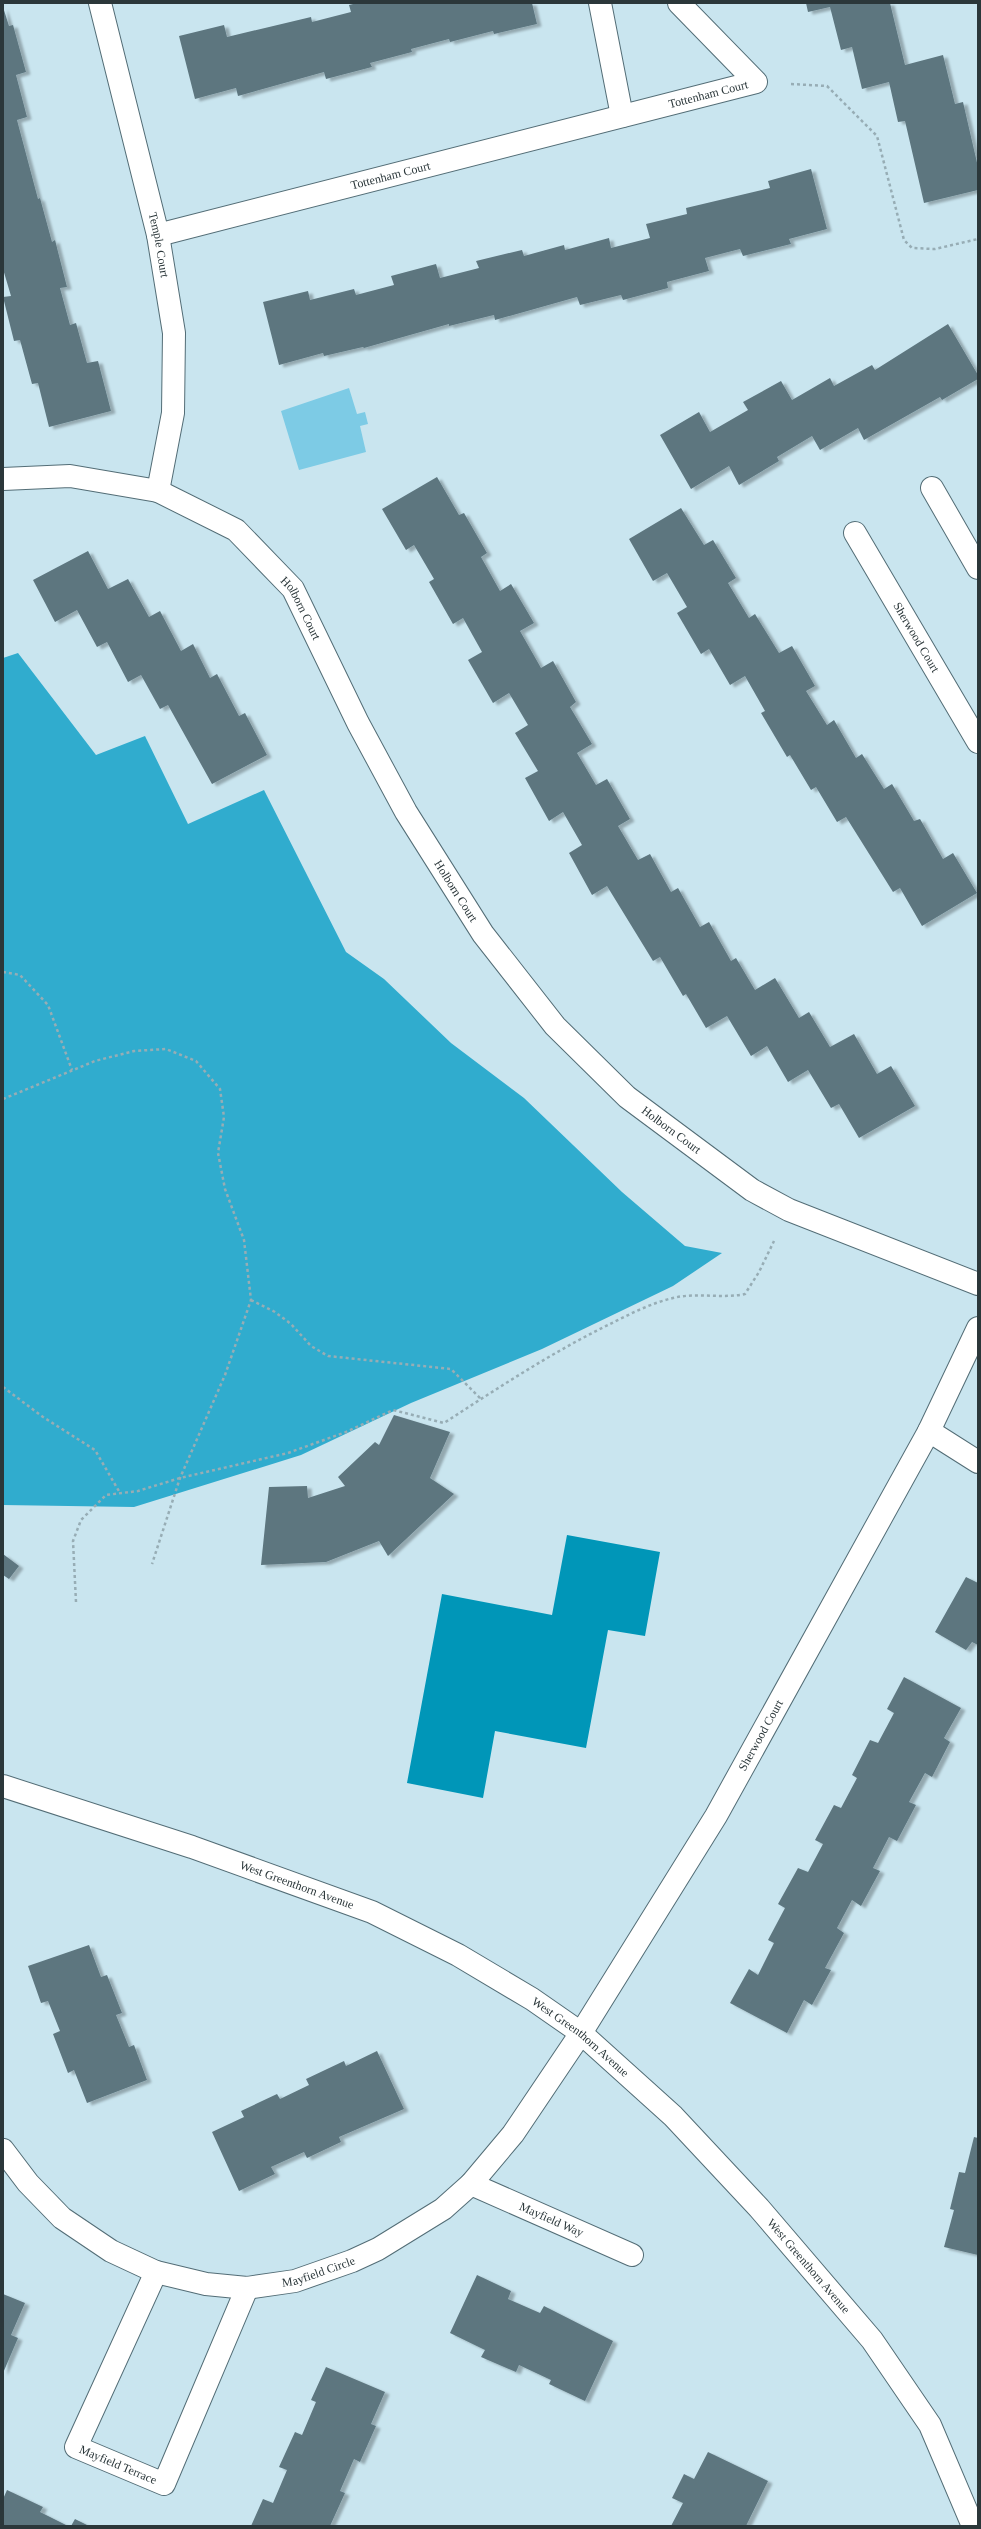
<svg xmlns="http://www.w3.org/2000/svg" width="981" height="2529" font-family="Georgia,serif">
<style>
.green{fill:#7dcbe5}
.forest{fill:#30acce}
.water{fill:#0096b8}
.building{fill:#5d767f;filter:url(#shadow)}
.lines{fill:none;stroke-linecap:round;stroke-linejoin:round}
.street-casing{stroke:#536d76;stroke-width:24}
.path{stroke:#97adb5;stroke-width:2.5;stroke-dasharray:3 3;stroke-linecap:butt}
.street{stroke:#fff;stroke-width:22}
.labels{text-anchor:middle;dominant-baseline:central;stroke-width:4;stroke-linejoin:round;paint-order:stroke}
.street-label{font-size:12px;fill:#2b373a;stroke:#fff}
</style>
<defs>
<filter id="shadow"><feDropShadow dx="4.5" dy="2.5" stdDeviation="1" flood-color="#0004"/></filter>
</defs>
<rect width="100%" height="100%" fill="#c9e5ef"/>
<path class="green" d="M 349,388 L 357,414 L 365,412 L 368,424 L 360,426 L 366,452 L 299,470 L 281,411 Z"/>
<path class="forest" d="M 18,653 L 96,755 L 145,736 L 188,824 L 264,790 L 346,952 L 384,979 L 451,1043 L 524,1098 L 622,1192 L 685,1246 L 722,1253 L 673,1286 L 542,1349 L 411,1403 L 301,1455 L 134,1507 L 3,1505 L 3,658 Z"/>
<path class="water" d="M 567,1535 L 660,1552 L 645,1636 L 608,1630 L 586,1748 L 495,1731 L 483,1798 L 407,1783 L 442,1594 L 552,1615 Z"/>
<path class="building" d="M 357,3 L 532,3 L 537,24 L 494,34 L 493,31 L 450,42 L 449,39 L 411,49 L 412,52 L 370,63 L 372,67 L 326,79 L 324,72 L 238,96 L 236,88 L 195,99 L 179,36 L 224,25 L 227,37 L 311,17 L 312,22 L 351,12 L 349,5 Z
M 806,3 L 890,3 L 905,65 L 943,55 L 955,104 L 963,102 L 978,167 L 978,190 L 924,203 L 905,121 L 898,122 L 889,82 L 862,89 L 852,47 L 841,50 L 830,7 L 808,12 Z
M 3,7 L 9,26 L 13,25 L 26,72 L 16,75 L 27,117 L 17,120 L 38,199 L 40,198 L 52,242 L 55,240 L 67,287 L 60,288 L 70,325 L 76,323 L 87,363 L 98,361 L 111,411 L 49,427 L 38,383 L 32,384 L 20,340 L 14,341 L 3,297 L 11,296 L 3,269 Z
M 811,169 L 827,229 L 789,239 L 791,244 L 743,256 L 740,249 L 705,258 L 709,271 L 667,282 L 668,288 L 623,300 L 621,295 L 580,305 L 577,297 L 495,320 L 494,315 L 449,326 L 449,324 L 364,348 L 363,347 L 324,356 L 323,353 L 279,365 L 263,302 L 308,291 L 310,300 L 354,289 L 356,295 L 394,285 L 391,276 L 436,264 L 440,278 L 479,268 L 476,261 L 522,250 L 524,256 L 564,245 L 565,250 L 609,238 L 611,248 L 650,238 L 646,224 L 687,214 L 686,208 L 770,188 L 768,181 Z
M 948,324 L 978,375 L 978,379 L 942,400 L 940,397 L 864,440 L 858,428 L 820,450 L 812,436 L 777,457 L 779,461 L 739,485 L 729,466 L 691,489 L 660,435 L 699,412 L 710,432 L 748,410 L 743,402 L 781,381 L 792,400 L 830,378 L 834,386 L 872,365 L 875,370 Z
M 437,477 L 459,515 L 464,513 L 487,553 L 481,557 L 500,591 L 511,584 L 534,623 L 520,631 L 541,668 L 553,661 L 576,702 L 570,707 L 592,744 L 577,753 L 596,785 L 607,779 L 630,819 L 618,826 L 638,860 L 650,854 L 671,892 L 678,888 L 700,927 L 709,922 L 731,961 L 736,958 L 755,990 L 775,978 L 799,1018 L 809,1012 L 830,1047 L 854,1034 L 877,1074 L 891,1066 L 915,1106 L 859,1138 L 839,1104 L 831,1108 L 808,1070 L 788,1082 L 767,1046 L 751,1056 L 727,1016 L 706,1028 L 686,994 L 683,996 L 660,957 L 653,961 L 607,886 L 592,895 L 569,853 L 582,845 L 563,812 L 549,821 L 525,778 L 538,771 L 515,733 L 528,725 L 509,693 L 493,703 L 468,660 L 482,652 L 463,618 L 453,624 L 429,582 L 434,579 L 414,545 L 406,550 L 382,509 Z
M 681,508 L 704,545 L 713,540 L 736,578 L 728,583 L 749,618 L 755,614 L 779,653 L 792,646 L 815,686 L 806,691 L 827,725 L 834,720 L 856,758 L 862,754 L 884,789 L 892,784 L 914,821 L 920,819 L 943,859 L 953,853 L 977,893 L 922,926 L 900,888 L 893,892 L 846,817 L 837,822 L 816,787 L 811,790 L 790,755 L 787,757 L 761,713 L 765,711 L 745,676 L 730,685 L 709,649 L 701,654 L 677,613 L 687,607 L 667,573 L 653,581 L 629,539 Z
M 88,551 L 108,589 L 128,579 L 149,617 L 160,611 L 181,651 L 193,644 L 210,678 L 217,674 L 239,716 L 245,713 L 267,755 L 212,784 L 168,705 L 160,709 L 141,675 L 128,682 L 107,642 L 97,647 L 77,610 L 55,622 L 33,580 Z
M 394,1415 L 450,1432 L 430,1478 L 454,1494 L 388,1556 L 379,1541 L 326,1562 L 261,1565 L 269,1487 L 307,1486 L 308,1498 L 345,1486 L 338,1477 L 375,1442 L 379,1445 Z
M 3,1554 L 19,1566 L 9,1579 L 3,1575 Z
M 966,1577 L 978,1583 L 978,1645 L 972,1642 L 966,1650 L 935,1632 Z
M 904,1677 L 961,1708 L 944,1738 L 950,1742 L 932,1777 L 925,1773 L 909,1802 L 916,1805 L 897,1841 L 889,1837 L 873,1868 L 880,1871 L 861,1906 L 852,1900 L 837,1928 L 844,1933 L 825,1968 L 831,1970 L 812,2005 L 804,2000 L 787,2033 L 730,2003 L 749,1969 L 758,1975 L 774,1943 L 768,1940 L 785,1908 L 778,1904 L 798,1868 L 808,1872 L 823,1844 L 815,1840 L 834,1805 L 841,1808 L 857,1778 L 852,1775 L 870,1740 L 878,1743 L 894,1713 L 887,1709 Z
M 89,1945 L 101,1977 L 107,1975 L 122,2013 L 116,2015 L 129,2047 L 134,2045 L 147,2080 L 87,2103 L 74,2070 L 68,2073 L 53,2034 L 60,2031 L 48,2001 L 41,2003 L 28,1966 Z
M 377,2051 L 404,2109 L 339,2137 L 341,2142 L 307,2158 L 304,2152 L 271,2167 L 275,2174 L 239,2191 L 212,2132 L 244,2117 L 241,2111 L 277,2094 L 280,2099 L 309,2085 L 306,2079 L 344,2061 L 346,2066 Z
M 974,2137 L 978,2138 L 978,2255 L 944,2247 L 954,2210 L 950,2209 L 959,2172 L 965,2173 Z
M 477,2275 L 511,2291 L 508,2299 L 540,2313 L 544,2306 L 613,2341 L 585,2401 L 549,2384 L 551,2380 L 519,2365 L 516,2372 L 481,2357 L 485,2350 L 450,2333 Z
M 3,2294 L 25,2303 L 11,2335 L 18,2338 L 3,2373 Z
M 326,2367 L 385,2392 L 371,2424 L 376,2426 L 360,2462 L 354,2459 L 340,2491 L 345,2493 L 330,2526 L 251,2526 L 263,2499 L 273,2503 L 287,2470 L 279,2467 L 295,2432 L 302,2435 L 316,2402 L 311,2400 Z
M 708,2452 L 768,2481 L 746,2526 L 671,2526 L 683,2503 L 672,2498 L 684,2474 L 694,2479 Z
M 7,2490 L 43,2507 L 40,2512 L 68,2526 L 3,2526 L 3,2499 Z
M 75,2519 L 89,2526 L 71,2526 Z"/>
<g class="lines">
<g class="street-casing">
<g id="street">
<path id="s1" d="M 100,3 L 158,235 L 174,333 L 173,413 L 158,491"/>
<path d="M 600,3 L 622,116"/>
<path id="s2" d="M 158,235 L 756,82 L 679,3"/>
<path id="s3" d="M 3,479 L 70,476 L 158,491 L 236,530 L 293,589 L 358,723 L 406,812 L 483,934 L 555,1026 L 627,1097 L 752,1190 L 789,1210 L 978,1284"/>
<path d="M 932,488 L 978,568"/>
<path id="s4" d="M 855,533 L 978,742"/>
<path d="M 929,1431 L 978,1462"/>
<path id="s5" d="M 3,1786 L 192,1847 L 372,1912 L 458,1955 L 532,1999 L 581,2033 L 673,2116 L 759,2208 L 872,2340 L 930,2425 L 973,2526"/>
<path id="s6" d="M 3,2150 L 28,2183 L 62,2218 L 111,2251 L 156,2272 L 206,2284 L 247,2288 L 295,2281 L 352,2261 L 378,2249 L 443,2209 L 471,2184 L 513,2134 L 581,2033 L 716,1816 L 929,1431 L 978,1328"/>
<path id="s7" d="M 471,2184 L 632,2255"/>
<path id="s8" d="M 156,2272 L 76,2447 L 164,2484 L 247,2288"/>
</g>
</g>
<path class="path" d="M 791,84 L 827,86 L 877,136 L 904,240 L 912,248 L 935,249 L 978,239
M 3,972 L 20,975 L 48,1005 L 72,1070
M 3,1099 L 95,1061 L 134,1051 L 166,1049 L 196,1061 L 220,1089 L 224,1117 L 218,1153 L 225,1189 L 244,1240 L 251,1300 L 225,1375 L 180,1478 L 152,1564
M 251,1300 L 275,1312 L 291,1324 L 311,1346 L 328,1356 L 451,1369 L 481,1399
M 3,1387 L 43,1417 L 95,1450 L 120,1493
M 76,1602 L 73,1541 L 81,1520 L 106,1495 L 138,1491 L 180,1478 L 288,1453 L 346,1432 L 393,1410 L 444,1423 C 498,1388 551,1353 608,1325 C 628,1315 651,1303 673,1298 C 697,1292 721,1299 745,1294 L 759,1272 L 774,1241"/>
<use href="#street" class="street"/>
</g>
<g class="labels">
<g class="street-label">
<text stroke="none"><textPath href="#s2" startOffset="568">Tottenham Court</textPath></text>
<text stroke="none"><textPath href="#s2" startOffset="240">Tottenham Court</textPath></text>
<text stroke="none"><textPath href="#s1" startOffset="249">Temple Court</textPath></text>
<text stroke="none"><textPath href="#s3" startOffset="346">Holborn Court</textPath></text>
<text stroke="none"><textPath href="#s4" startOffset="121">Sherwood Court</textPath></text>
<text stroke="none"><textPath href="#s3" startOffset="669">Holborn Court</textPath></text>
<text stroke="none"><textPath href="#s3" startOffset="993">Holborn Court</textPath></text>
<text stroke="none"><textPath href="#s6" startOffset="1078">Sherwood Court</textPath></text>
<text stroke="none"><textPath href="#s5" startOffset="310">West Greenthorn Avenue</textPath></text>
<text stroke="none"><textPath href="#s5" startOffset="634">West Greenthorn Avenue</textPath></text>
<text stroke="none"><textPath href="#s7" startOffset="88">Mayfield Way</textPath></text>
<text stroke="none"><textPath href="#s5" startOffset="958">West Greenthorn Avenue</textPath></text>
<text stroke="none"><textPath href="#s6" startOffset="365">Mayfield Circle</textPath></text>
<text stroke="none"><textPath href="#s8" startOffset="238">Mayfield Terrace</textPath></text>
</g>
</g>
<rect width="981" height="2529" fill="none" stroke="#2b373a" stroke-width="8"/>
</svg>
